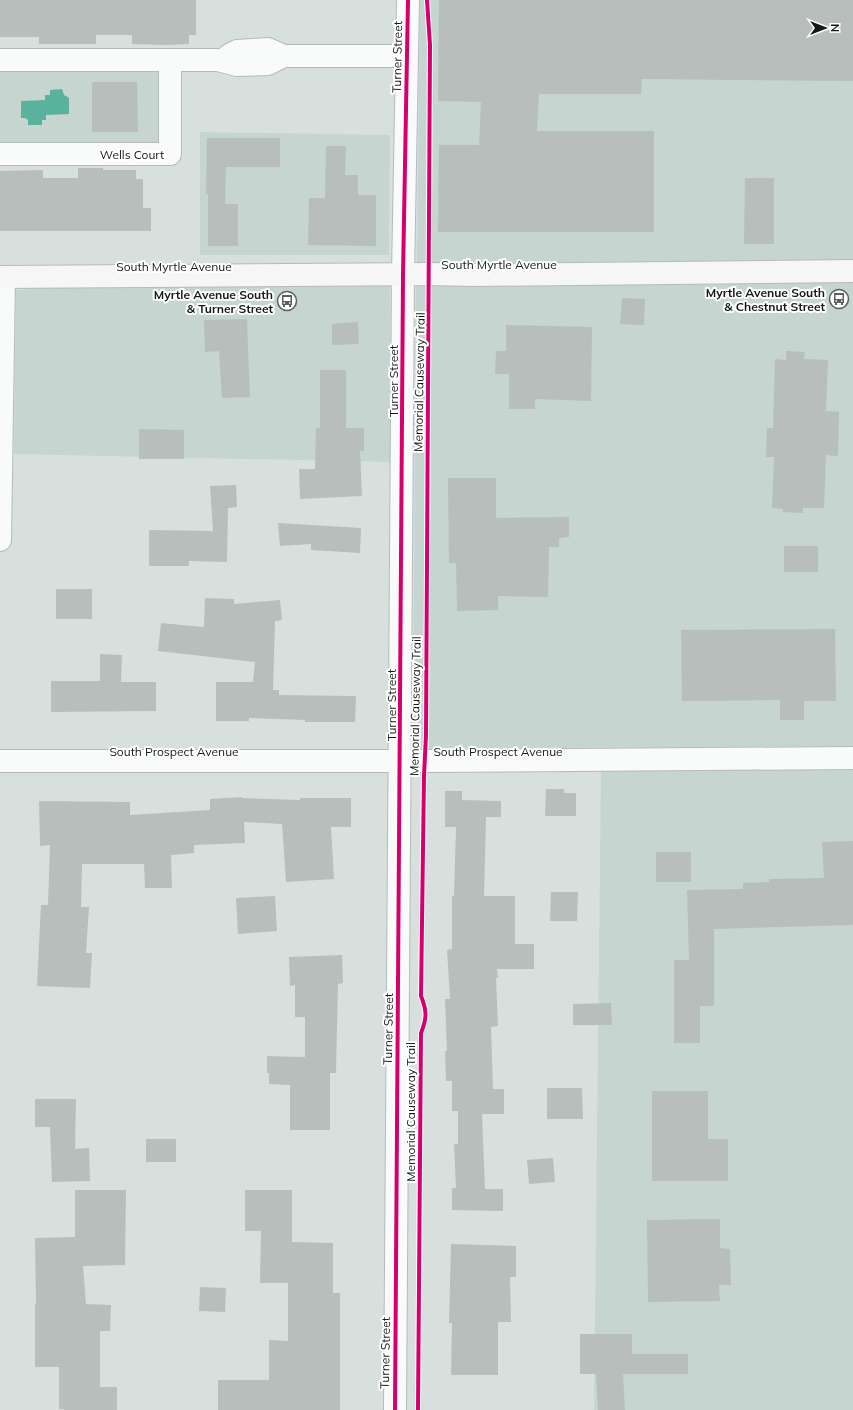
<svg xmlns="http://www.w3.org/2000/svg" width="853" height="1410" font-family="Mulish,sans-serif">
<style>
.built{fill:#c6d5cf}
.water{fill:#59b29b}
.building{fill:#b8bebb}
.lines{fill:none;stroke-linecap:round;stroke-linejoin:round}
.street-casing{stroke:#b4bbb8;stroke-width:24}
.secondary-casing{stroke:#b4bbb8;stroke-width:24}
.street{stroke:#f9fafa;stroke-width:22}
.secondary{stroke:#f6f6f6;stroke-width:22}
.cycleway-casing{stroke:#fff;stroke-width:6}
.cycleway{stroke:#d6006c;stroke-width:4}
.labels{text-anchor:middle;dominant-baseline:central;stroke-width:4;stroke-linejoin:round;paint-order:stroke}
.street-label{font-size:12px;fill:#151a18;stroke:#fff}
.poi-label{font-size:12px;font-weight:bold;fill:#151a18;stroke:#fff;text-anchor:end}
</style>
<rect width="100%" height="100%" fill="#d8e0dd"/>
<path class="built" d="M 420,0 L 853,0 L 853,260 L 751,262 L 417,263 Z
M 0,71 L 158,72 L 158,143 L 0,142 Z
M 200,132 L 390,135 L 389,255 L 200,255 Z
M 853,282 L 853,746 L 413,749 L 416,286 L 751,284 Z
M 390,286 L 390,462 L 14,454 L 16,290 L 80,287 Z
M 853,769 L 853,1410 L 594,1410 L 601,771 Z"/>
<path class="water" d="M 62,89 L 64,95 L 69,98 L 69,114 L 46,115 L 46,120 L 42,120 L 42,125 L 28,125 L 28,120 L 25,118 L 21,118 L 21,101 L 45,100 L 45,95 L 50,95 L 50,90 Z"/>
<path class="building" d="M 0,0 L 196,0 L 196,35 L 189,35 L 189,44 L 166,45 L 132,44 L 132,35 L 96,35 L 96,44 L 39,44 L 39,37 L 0,37 Z
M 439,0 L 853,0 L 853,81 L 642,79 L 641,94 L 539,94 L 537,131 L 654,131 L 654,232 L 438,232 L 439,145 L 479,145 L 481,102 L 438,101 Z
M 92,82 L 137,82 L 138,132 L 92,132 Z
M 207,138 L 280,138 L 280,167 L 226,167 L 225,204 L 238,204 L 238,246 L 208,246 L 208,194 L 206,194 Z
M 326,146 L 346,146 L 345,175 L 358,175 L 358,195 L 376,195 L 376,246 L 308,245 L 309,198 L 325,198 Z
M 78,168 L 103,168 L 103,170 L 136,170 L 136,179 L 143,179 L 143,208 L 151,208 L 151,231 L 0,231 L 0,171 L 43,170 L 43,178 L 78,178 Z
M 745,178 L 774,178 L 774,244 L 744,244 Z
M 622,298 L 645,299 L 644,325 L 620,324 Z
M 247,319 L 250,397 L 222,398 L 219,351 L 205,352 L 204,320 Z
M 358,322 L 359,344 L 332,345 L 332,324 Z
M 506,325 L 592,327 L 591,401 L 535,399 L 535,409 L 509,409 L 509,374 L 495,374 L 496,351 L 506,351 Z
M 786,351 L 805,352 L 804,359 L 828,360 L 826,411 L 839,412 L 838,456 L 826,455 L 824,508 L 803,508 L 803,513 L 783,512 L 783,509 L 772,508 L 774,457 L 766,457 L 767,428 L 773,428 L 775,359 L 786,360 Z
M 320,370 L 346,370 L 346,428 L 364,428 L 364,451 L 360,451 L 362,496 L 300,499 L 299,469 L 315,469 L 316,428 L 320,428 Z
M 139,429 L 184,430 L 184,459 L 139,459 Z
M 448,478 L 496,478 L 496,518 L 569,517 L 569,537 L 559,538 L 559,547 L 549,547 L 548,597 L 498,596 L 498,610 L 457,611 L 456,563 L 449,563 Z
M 236,485 L 237,507 L 228,508 L 227,562 L 189,561 L 189,566 L 149,566 L 149,530 L 213,531 L 210,486 Z
M 278,523 L 361,528 L 360,553 L 311,550 L 311,544 L 280,546 Z
M 784,546 L 818,546 L 818,572 L 784,572 Z
M 56,589 L 92,589 L 92,619 L 56,619 Z
M 205,598 L 234,599 L 234,604 L 280,600 L 282,620 L 275,621 L 273,690 L 279,690 L 279,695 L 356,696 L 355,722 L 305,722 L 305,720 L 249,718 L 249,721 L 216,721 L 216,682 L 253,682 L 255,662 L 158,651 L 161,623 L 204,627 Z
M 835,629 L 836,701 L 804,701 L 804,720 L 780,720 L 780,700 L 682,701 L 681,630 Z
M 100,654 L 122,655 L 121,682 L 156,682 L 156,711 L 51,712 L 51,681 L 100,681 Z
M 546,789 L 564,789 L 564,793 L 576,793 L 576,816 L 545,816 Z
M 445,791 L 462,791 L 462,800 L 501,801 L 501,817 L 486,817 L 484,896 L 515,896 L 515,944 L 534,944 L 534,969 L 497,969 L 498,978 L 496,978 L 498,1026 L 491,1027 L 493,1089 L 504,1089 L 504,1114 L 482,1114 L 485,1189 L 503,1189 L 503,1211 L 452,1210 L 452,1188 L 456,1188 L 454,1144 L 458,1144 L 458,1111 L 452,1111 L 452,1081 L 446,1081 L 445,1051 L 447,1051 L 445,999 L 450,999 L 447,950 L 452,949 L 452,896 L 454,896 L 456,827 L 445,827 Z
M 242,797 L 242,798 L 300,800 L 300,798 L 351,798 L 351,827 L 331,827 L 334,879 L 286,882 L 282,824 L 244,822 L 245,843 L 194,845 L 194,853 L 171,855 L 172,888 L 145,888 L 144,864 L 82,864 L 81,907 L 89,907 L 86,953 L 92,953 L 90,988 L 37,986 L 41,905 L 48,905 L 50,845 L 40,846 L 39,801 L 130,802 L 130,815 L 210,810 L 210,799 Z
M 853,841 L 853,925 L 714,929 L 714,1006 L 700,1006 L 700,1043 L 674,1043 L 674,960 L 689,960 L 687,890 L 743,889 L 743,883 L 769,882 L 769,879 L 824,878 L 822,842 Z
M 656,852 L 691,852 L 691,882 L 656,882 Z
M 551,892 L 578,892 L 577,921 L 550,921 Z
M 275,896 L 277,931 L 238,934 L 236,898 Z
M 342,955 L 343,983 L 338,984 L 336,1073 L 330,1073 L 330,1130 L 290,1130 L 290,1085 L 269,1084 L 269,1073 L 267,1073 L 267,1056 L 305,1057 L 305,1017 L 295,1017 L 295,985 L 290,986 L 289,957 Z
M 611,1003 L 612,1025 L 573,1025 L 573,1004 Z
M 547,1088 L 582,1088 L 583,1119 L 547,1119 Z
M 652,1091 L 708,1091 L 708,1139 L 728,1139 L 728,1181 L 652,1181 Z
M 35,1099 L 76,1099 L 75,1149 L 89,1148 L 90,1181 L 52,1182 L 50,1127 L 35,1127 Z
M 146,1139 L 176,1139 L 176,1162 L 146,1162 Z
M 553,1158 L 555,1182 L 529,1184 L 527,1160 Z
M 75,1190 L 126,1190 L 125,1265 L 83,1266 L 86,1304 L 111,1305 L 110,1331 L 100,1331 L 100,1387 L 117,1387 L 117,1410 L 64,1410 L 64,1409 L 59,1409 L 59,1367 L 35,1367 L 35,1304 L 36,1304 L 35,1238 L 75,1237 Z
M 245,1190 L 292,1190 L 292,1242 L 333,1243 L 333,1293 L 340,1293 L 340,1410 L 218,1410 L 218,1380 L 269,1380 L 269,1340 L 288,1341 L 288,1283 L 260,1283 L 261,1231 L 245,1231 Z
M 720,1219 L 720,1248 L 730,1249 L 731,1285 L 719,1285 L 720,1301 L 648,1302 L 647,1220 Z
M 451,1244 L 516,1246 L 516,1277 L 510,1277 L 511,1322 L 498,1322 L 498,1375 L 451,1375 L 452,1323 L 449,1323 Z
M 200,1287 L 226,1288 L 225,1312 L 199,1311 Z
M 580,1334 L 632,1334 L 632,1354 L 688,1354 L 688,1374 L 623,1374 L 625,1410 L 598,1410 L 596,1374 L 580,1374 Z"/>
<g class="lines">
<g class="street-casing">
<path id="street" d="M 229,55 L 237,51 L 268,49 L 284,56 L 407,56
M 0,60 L 218,60 L 237,65 L 268,64 L 284,56
M 0,154 L 170,154 L 170,61
M 0,540 L 4,277
M 0,761 L 425,761 L 853,758
M 395,1410 L 403,275 L 408,0"/>
</g>
<g class="secondary-casing">
<path id="secondary" d="M 0,277 L 429,274 L 474,275 L 853,271"/>
</g>
<use href="#street" class="street"/>
<use href="#secondary" class="secondary"/>
<g class="cycleway-casing">
<path id="cycleway" d="M 395,1410 L 403,275 L 408,0
M 418,1410 L 421,1033 C 427,1018 427,1011 421,996 L 424,776 L 426,735 L 430,45 L 427,0"/>
</g>
<use href="#cycleway" class="cycleway"/>
</g>
<defs>
<g id="bus-ring" transform="scale(1)"><circle r="9.5" fill="#fff" stroke="#595f5d" stroke-width="1.5"/><path d="M-5-6H5V4H4V6H2V4H-2V6H-4V4H-5ZM-3.5-4V0h7V-4ZM-3.5 1.2v1.5H-2V1.2ZM2 1.2v1.5H3.5V1.2Z" fill="#595f5d"/></g>
</defs>
<g fill-rule="evenodd">
<use href="#bus-ring" x="839" y="299"/>
<use href="#bus-ring" x="287" y="301"/>
</g>
<g class="labels">
<g class="street-label">
<text transform="translate(397 57) rotate(-89)">Turner Street</text>
<text x="132" y="154">Wells Court</text>
<text x="499" y="264">South Myrtle Avenue</text>
<text x="174" y="266">South Myrtle Avenue</text>
<text transform="translate(393 381) rotate(-90)">Turner Street</text>
<text transform="translate(419 382) rotate(-89)">Memorial Causeway Trail</text>
<text transform="translate(391 705) rotate(-90)">Turner Street</text>
<text transform="translate(415 706) rotate(-89)">Memorial Causeway Trail</text>
<text x="174" y="751">South Prospect Avenue</text>
<text x="498" y="751">South Prospect Avenue</text>
<text transform="translate(388 1029) rotate(-89)">Turner Street</text>
<text transform="translate(410 1112) rotate(-90)">Memorial Causeway Trail</text>
<text transform="translate(385 1353) rotate(-89)">Turner Street</text>
</g>
<g class="poi-label">
<text x="825" y="292">Myrtle Avenue South<tspan x="825" dy="14">&amp; Chestnut Street</tspan></text>
<text x="273" y="294">Myrtle Avenue South<tspan x="273" dy="14">&amp; Turner Street</tspan></text>
</g>
</g>
<g transform="translate(825 28) rotate(90)" stroke="#ffffff" stroke-width="3" paint-order="stroke">
<path d="M0-3L7 15L0 10L-7 15Z" fill="#151a18"/>
<text y="-6" font-size="11" font-weight="bold" text-anchor="middle" fill="#151a18">N</text>
</g>
</svg>
